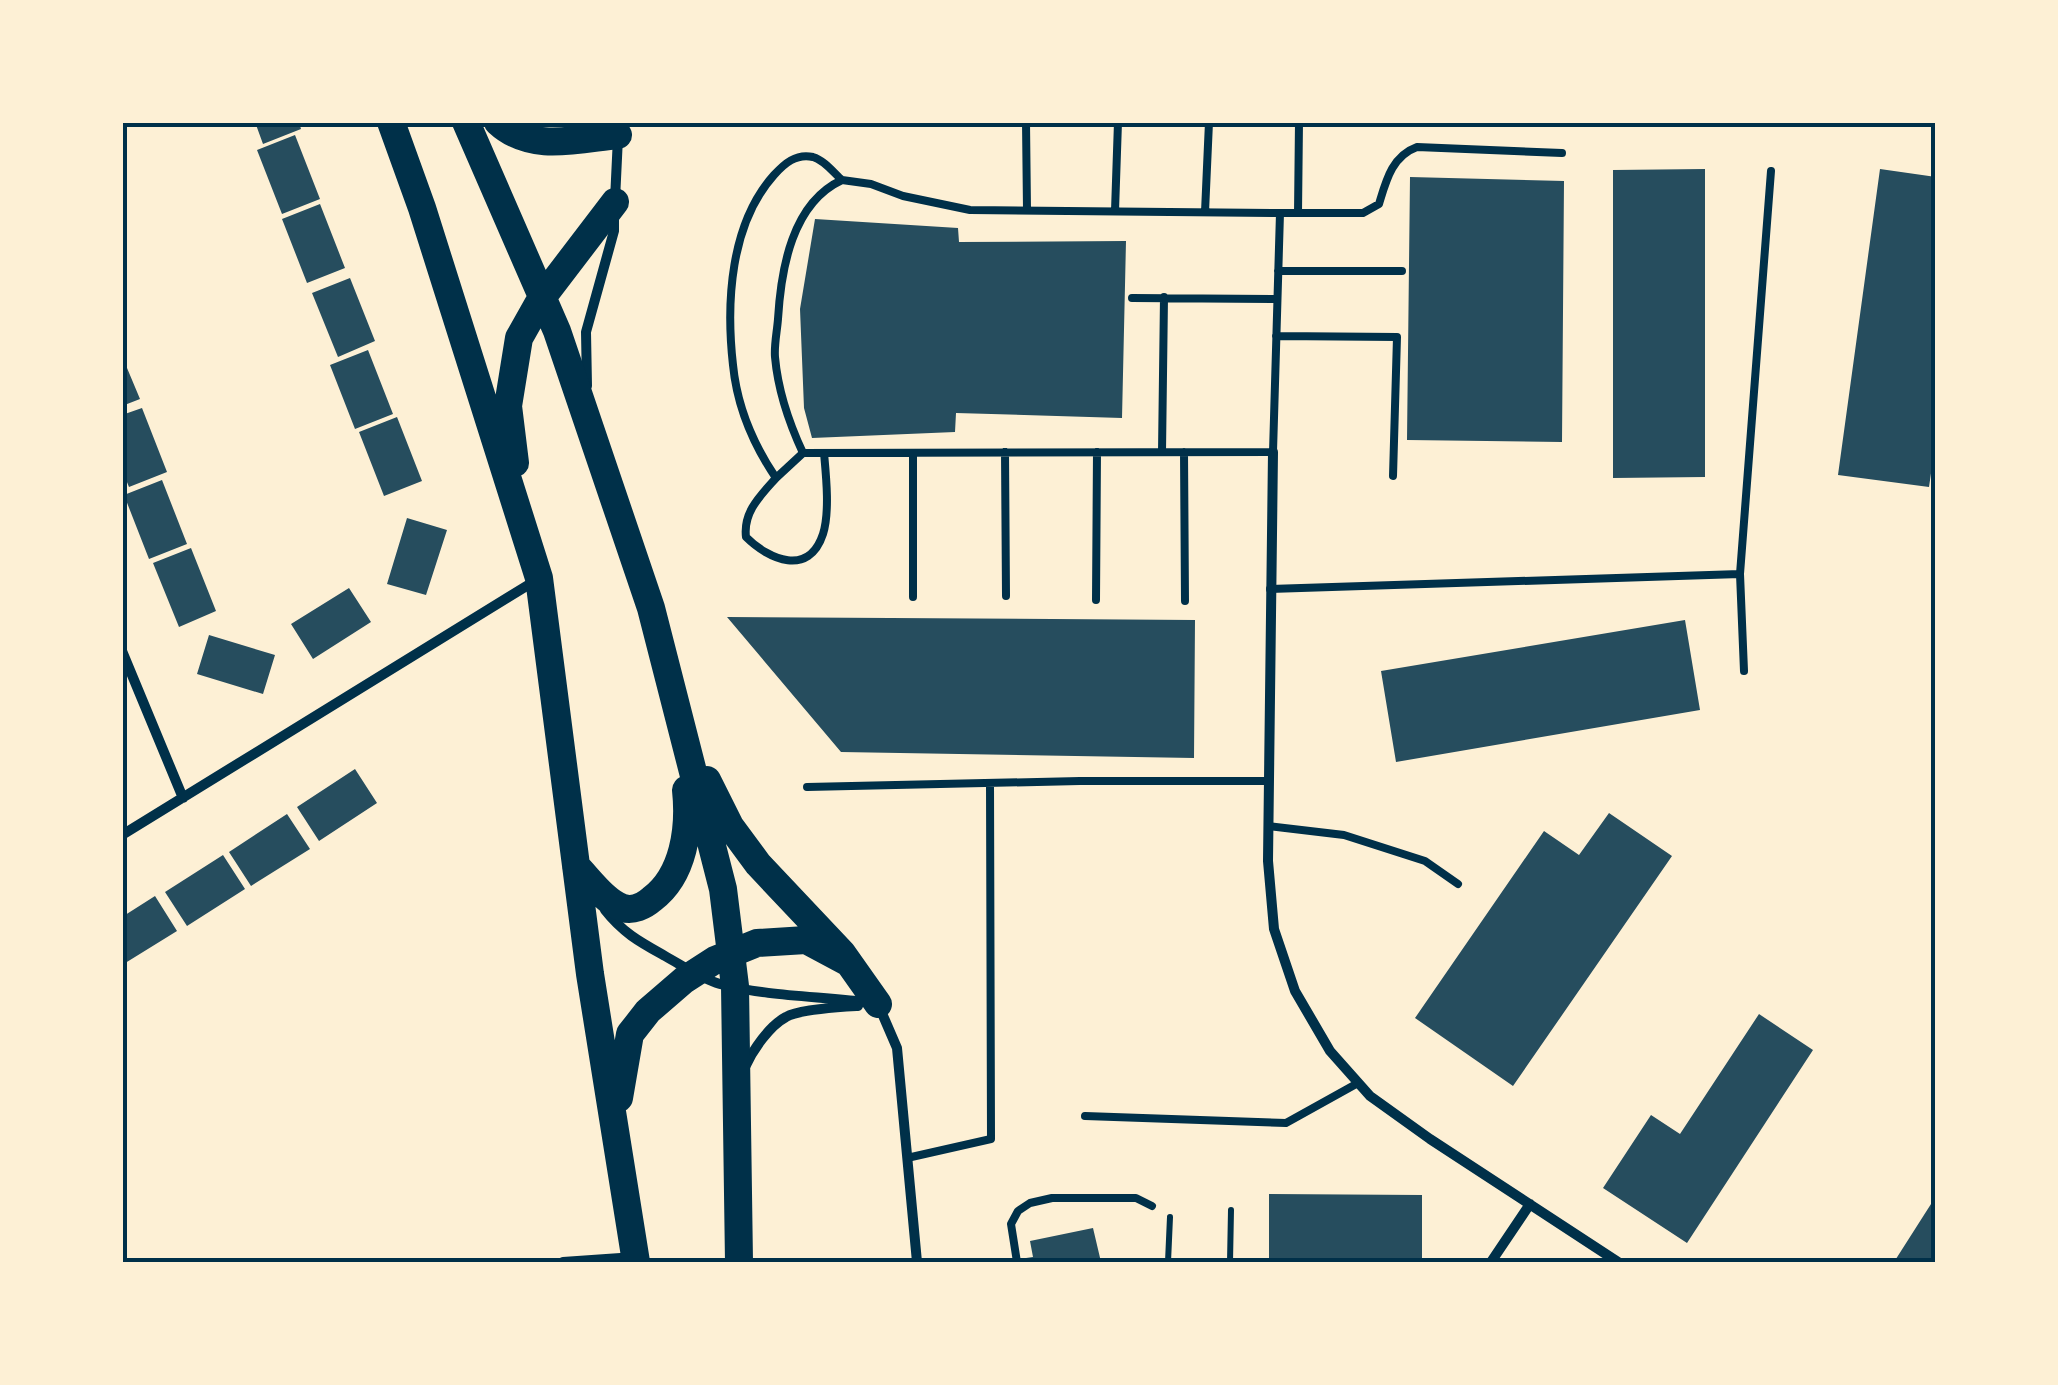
<svg xmlns="http://www.w3.org/2000/svg" width="2058" height="1385" font-family="'Archivo Narrow',sans-serif">
<style>
.building{fill:#264d5e}
.lines{fill:none;stroke-linecap:round;stroke-linejoin:round}
.path{stroke:#003049;stroke-width:6}
.service{stroke:#003049;stroke-width:8}
.minor{stroke:#003049;stroke-width:10}
.trunk{stroke:#003049;stroke-width:28}
.neatline{fill:none;stroke:#003049;stroke-width:4}
</style>
<rect width="100%" height="100%" fill="#fdf0d5"/>
<path class="building" d="M 255,122 L 299,122 L 301,129 L 263,144 Z
M 295,135 L 320,199 L 282,214 L 257,150 Z
M 1705,169 L 1705,477 L 1613,478 L 1613,170 Z
M 1880,169 L 1936,177 L 1936,439 L 1929,487 L 1838,475 Z
M 1410,177 L 1564,181 L 1562,442 L 1407,440 Z
M 320,204 L 345,268 L 307,283 L 282,219 Z
M 815,219 L 958,228 L 959,242 L 1126,241 L 1122,418 L 956,413 L 955,432 L 812,438 L 804,408 L 800,309 Z
M 350,278 L 375,341 L 338,357 L 312,293 Z
M 368,350 L 393,414 L 355,429 L 330,365 Z
M 122,356 L 140,399 L 122,406 Z
M 142,408 L 167,472 L 129,487 L 122,470 L 122,415 Z
M 397,417 L 422,481 L 384,496 L 359,432 Z
M 162,480 L 187,544 L 149,559 L 124,495 Z
M 407,518 L 447,530 L 426,595 L 387,584 Z
M 191,548 L 216,611 L 179,627 L 153,563 Z
M 349,588 L 371,622 L 313,659 L 291,624 Z
M 727,617 L 1195,620 L 1194,758 L 841,752 Z
M 1685,620 L 1700,710 L 1396,762 L 1381,671 Z
M 209,635 L 275,655 L 263,694 L 197,674 Z
M 355,769 L 377,803 L 319,841 L 297,807 Z
M 1609,813 L 1672,856 L 1513,1086 L 1415,1018 L 1544,831 L 1579,855 Z
M 287,814 L 310,849 L 251,886 L 229,852 Z
M 223,855 L 245,889 L 187,926 L 165,892 Z
M 155,896 L 177,931 L 122,965 L 122,917 Z
M 1759,1014 L 1813,1050 L 1687,1243 L 1603,1188 L 1651,1115 L 1680,1134 Z
M 1269,1194 L 1422,1195 L 1422,1262 L 1269,1262 Z
M 1931,1204 L 1936,1207 L 1936,1262 L 1894,1262 Z
M 1093,1228 L 1101,1262 L 1020,1262 L 1019,1259 L 1033,1257 L 1030,1241 Z"/>
<g class="lines">
<path class="path" d="M 1168,1262 L 1170,1217
M 1230,1262 L 1231,1210"/>
<path class="service" d="M 1026,122 L 1027,210
M 842,180 L 871,184 L 903,196 L 970,210 L 1280,213 L 1273,452 L 803,453 C 789,423 778,391 775,357 C 774,345 777,332 778,319 C 781,269 792,203 842,180 Z
M 1115,211 L 1118,122
M 1205,212 L 1209,122
M 1280,213 L 1363,213 L 1379,204 C 1386,181 1392,156 1417,147 L 1562,153
M 1298,213 L 1299,122
M 1278,271 L 1402,271
M 1132,298 L 1277,299
M 1276,336 L 1397,337 L 1393,476
M 1005,452 L 1006,596
M 1162,452 L 1164,297
M 1184,452 L 1185,601
M 803,453 L 776,478 C 753,444 737,406 733,365 C 726,303 730,224 774,175 C 784,164 796,153 813,157 C 824,160 834,173 842,180
M 776,478 C 760,496 743,512 746,537 C 769,560 809,577 823,534 C 830,512 826,475 824,453
M 1740,574 L 1744,671
M 1270,589 L 1740,574 L 1771,171
M 913,597 L 913,453
M 1096,600 L 1097,452
M 807,787 L 1080,781 L 1269,781
M 1268,826 L 1344,835 L 1425,861 L 1458,884
M 1085,1116 L 1286,1123 L 1358,1083
M 907,1158 L 991,1139 L 990,783
M 1017,1262 L 1011,1224 L 1018,1211 L 1030,1203 L 1052,1198 L 1136,1198 L 1152,1206"/>
<path class="minor" d="M 615,200 L 618,137
M 587,386 L 586,332 L 614,231 L 614,217
M 1273,452 L 1268,861 L 1274,929 L 1295,991 L 1330,1051 L 1370,1096 L 1430,1139 L 1618,1262
M 122,651 L 183,798
M 122,835 L 538,579
M 605,910 C 623,933 640,942 665,956 C 683,966 700,978 720,984 C 770,997 822,996 873,1003
M 878,1004 L 897,1048 L 917,1262
M 745,1067 C 753,1050 769,1026 786,1017 C 800,1009 840,1007 858,1006
M 563,1262 L 635,1257
M 1491,1262 L 1530,1204"/>
<path class="trunk" d="M 391,122 L 422,208 L 539,578 L 590,974 L 636,1262
M 466,122 L 557,331 L 651,608 L 723,889 L 735,986 L 739,1262
M 498,122 C 531,153 578,139 618,135
M 515,463 L 508,406 L 519,338 L 541,299 L 615,202
M 707,780 L 730,826 L 758,864 L 842,953 L 878,1004
M 576,866 C 589,879 605,902 623,908 C 633,911 644,906 652,899 C 684,875 690,828 686,790
M 619,1098 L 630,1034 L 648,1011 L 684,980 L 715,960 L 757,943 L 806,940 L 849,963"/>
</g>
<rect width="2058" height="1385" fill="none" stroke="#fdf0d5" stroke-width="250"/>
<rect x="125" y="125" width="1808" height="1135" class="neatline"/>
</svg>
